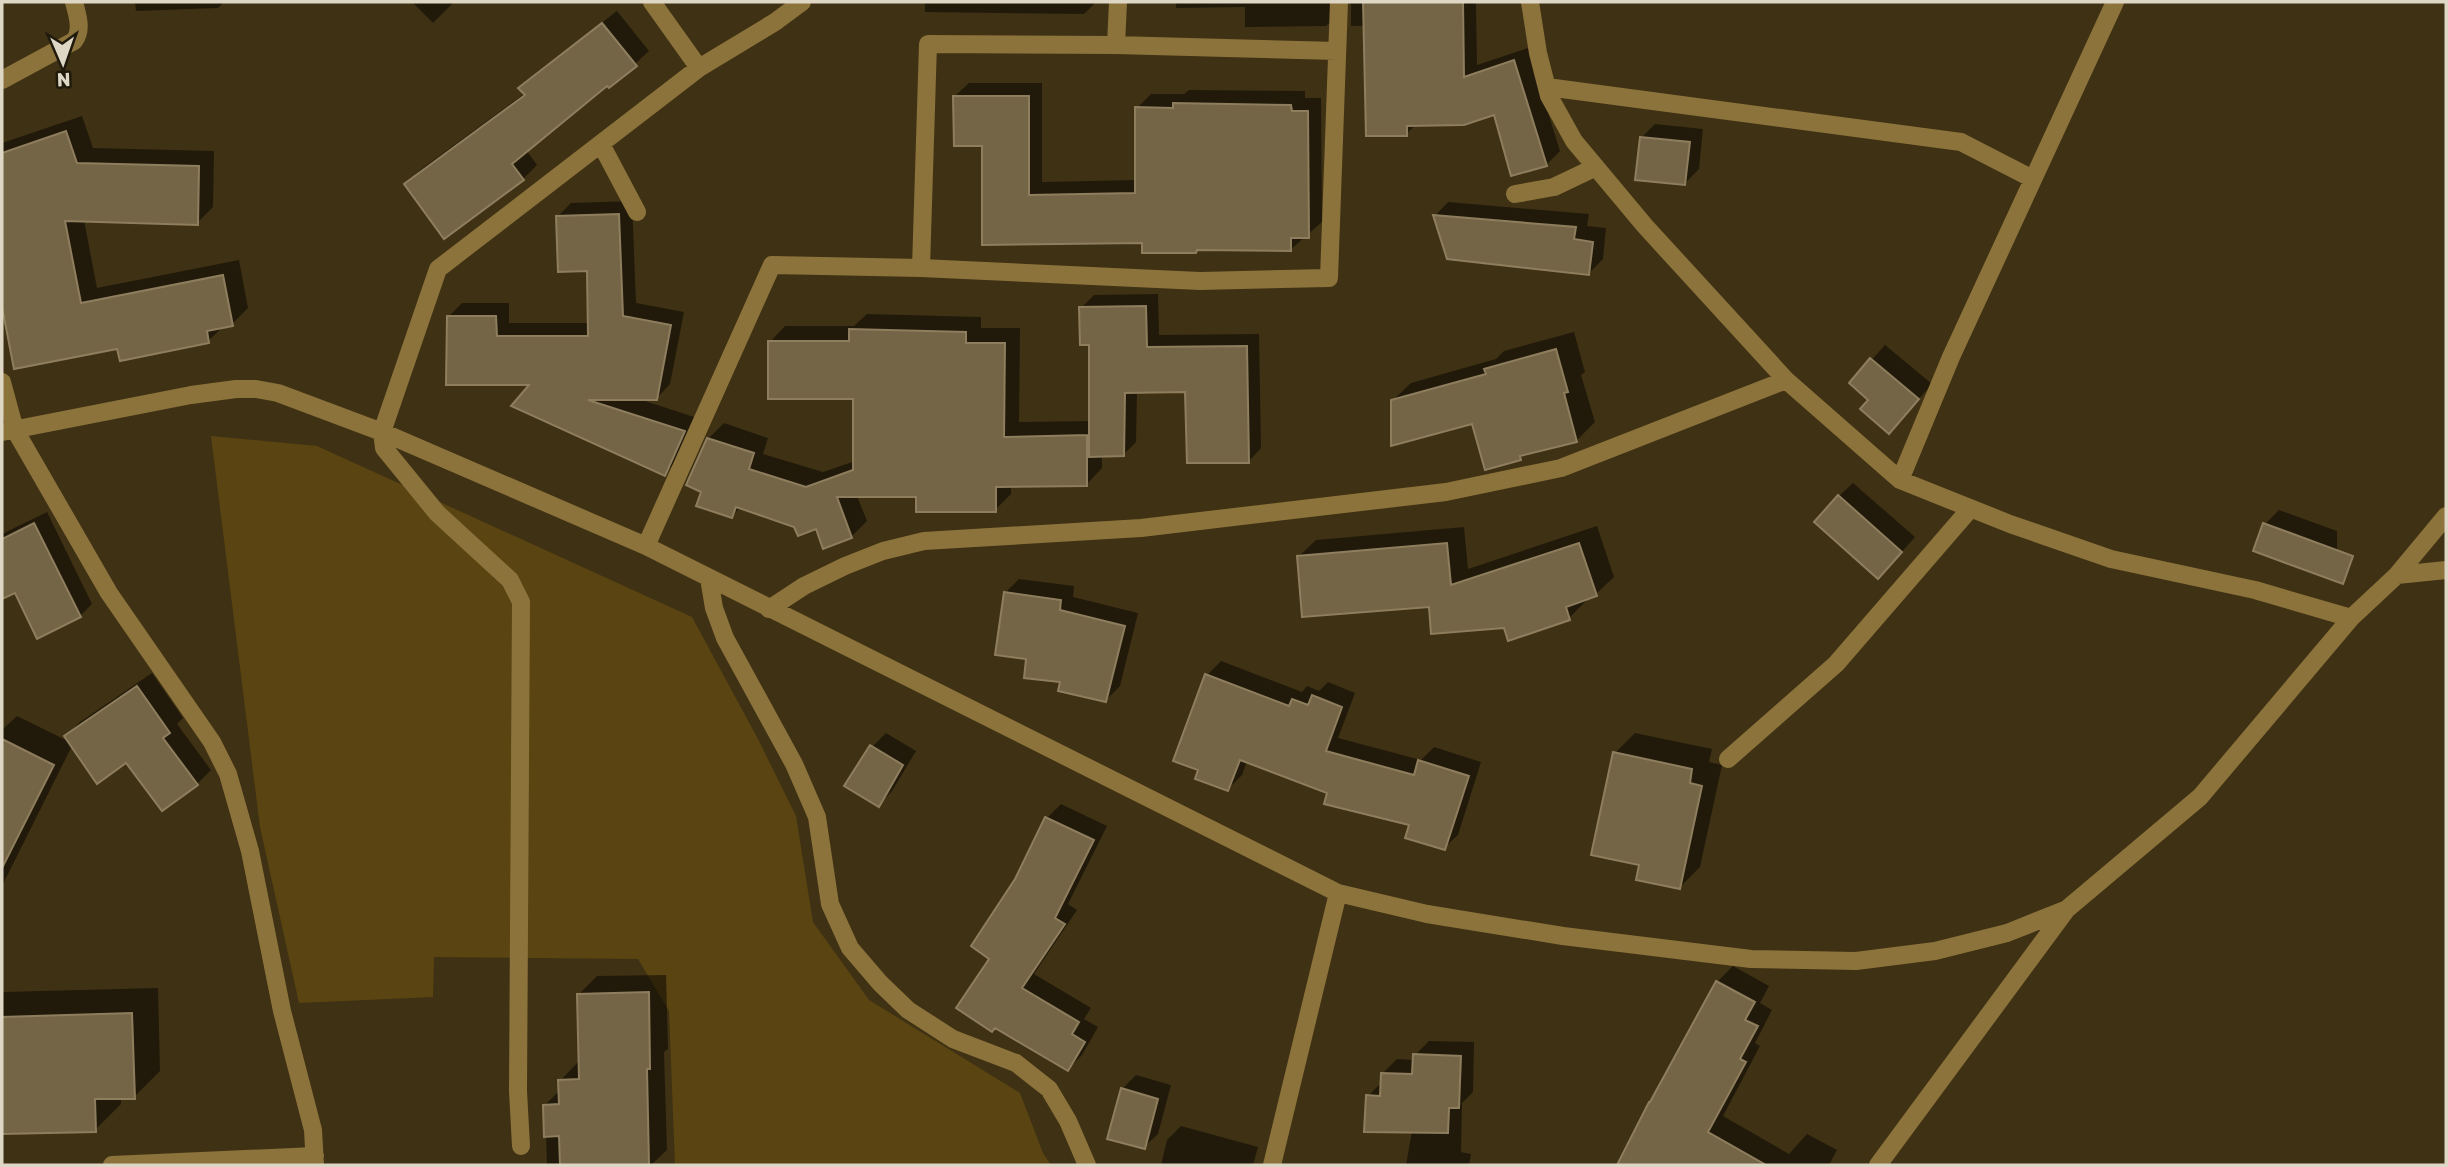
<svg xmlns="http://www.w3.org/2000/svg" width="2448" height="1167" font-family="Rubik,sans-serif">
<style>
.green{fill:#594412}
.shadow{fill:#0007}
.building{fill:#746546;stroke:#8e7e5e;stroke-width:2}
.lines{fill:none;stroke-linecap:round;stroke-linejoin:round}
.minor{stroke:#8c733c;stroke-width:18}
</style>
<rect width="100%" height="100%" fill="#3f3113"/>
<path class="green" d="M 211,436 L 317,446 L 692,617 L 758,739 L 796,816 L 813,922 L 869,1000 L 1020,1093 L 1043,1153 L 1051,1165 L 675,1165 L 669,1011 L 638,959 L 434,957 L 433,997 L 299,1003 L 260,827 Z"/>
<path class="shadow" d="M 135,2 L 224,2 L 218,8 L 136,11 Z
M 412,2 L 454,2 L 433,23 Z
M 925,2 L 1096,2 L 1084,14 L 925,12 Z
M 1176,2 L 1340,2 L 1340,13 L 1326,26 L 1245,27 L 1245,7 L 1176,8 Z
M 1351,2 L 1476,2 L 1477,65 L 1528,48 L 1560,151 L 1547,164 L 1513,174 L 1496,113 L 1417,124 L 1406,134 L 1365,26 L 1351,26 Z
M 617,11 L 649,51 L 635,64 L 607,84 L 526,150 L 537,165 L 523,179 L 406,184 L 420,170 L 525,93 L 521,88 L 535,74 Z
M 969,83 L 1042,83 L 1042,182 L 1137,180 L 1137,108 L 1151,94 L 1184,94 L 1189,90 L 1305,91 L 1305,98 L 1321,98 L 1322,222 L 1290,250 L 1199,248 L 1196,252 L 1144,241 L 984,243 L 984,144 L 955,96 Z
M 82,116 L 93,148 L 214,151 L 213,207 L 197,223 L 84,220 L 97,288 L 239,260 L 248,308 L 232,324 L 224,326 L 208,341 L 119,347 L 15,367 L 2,298 L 2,143 Z
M 1655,124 L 1703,129 L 1699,169 L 1685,183 L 1641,138 Z
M 632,201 L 636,303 L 684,312 L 670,384 L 657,398 L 639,399 L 697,418 L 678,460 L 665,473 L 533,383 L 448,317 L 462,303 L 509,303 L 509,323 L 589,323 L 589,269 L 557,217 L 571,203 Z
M 1448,202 L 1589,214 L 1587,226 L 1606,228 L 1603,259 L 1589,273 L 1435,216 Z
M 1158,294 L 1159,335 L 1259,334 L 1261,448 L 1249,461 L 1187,391 L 1137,391 L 1136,442 L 1123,455 L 1102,455 L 1102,468 L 1087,484 L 1011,485 L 1011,494 L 995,510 L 917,496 L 857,496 L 867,521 L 851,537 L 817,527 L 795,525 L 741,507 L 732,516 L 703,491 L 708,439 L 724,423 L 768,438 L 763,454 L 823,472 L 855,461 L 855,397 L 770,342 L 785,326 L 854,326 L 867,314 L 981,317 L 981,328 L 1020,328 L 1019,422 L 1091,421 L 1091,344 L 1081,308 L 1094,295 Z
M 1574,332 L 1585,372 L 1581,375 L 1595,422 L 1577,440 L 1526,453 L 1520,458 L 1474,422 L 1392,401 L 1411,383 L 1496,359 L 1504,351 Z
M 1885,345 L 1932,384 L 1903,417 L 1871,400 L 1851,383 Z
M 1853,483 L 1915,537 L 1892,563 L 1839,496 Z
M 2279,510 L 2337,531 L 2337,561 L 2265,524 Z
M 47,512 L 92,604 L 80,616 L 16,590 L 2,597 L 2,534 Z
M 1597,526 L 1614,577 L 1596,594 L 1585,598 L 1586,601 L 1569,618 L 1505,626 L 1430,605 L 1298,557 L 1316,540 L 1464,527 L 1468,569 Z
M 1019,579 L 1074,586 L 1073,597 L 1138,613 L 1120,686 L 1106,700 L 1062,680 L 1028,657 L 1005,593 Z
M 1221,661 L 1302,692 L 1307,686 L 1319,691 L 1328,682 L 1355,693 L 1338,738 L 1421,760 L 1434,747 L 1481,762 L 1458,835 L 1444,848 L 1411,823 L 1247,761 L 1242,775 L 1228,789 L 1200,769 L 1207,675 Z
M 152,673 L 183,718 L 177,724 L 211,770 L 197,784 L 72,746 L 2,886 L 2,730 L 17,716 L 70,742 L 66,736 L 80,722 Z
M 886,733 L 916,751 L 892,791 L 879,805 L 872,747 Z
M 1635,733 L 1712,749 L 1709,762 L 1722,765 L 1700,867 L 1680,887 L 1641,863 L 1615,753 Z
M 1061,804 L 1107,826 L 1068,904 L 1077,910 L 1034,974 L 1091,1008 L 1084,1019 L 1098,1027 L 1082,1055 L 1068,1069 L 991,958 L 1016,880 L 1047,818 Z
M 1733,966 L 1769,986 L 1760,1003 L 1772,1010 L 1755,1043 L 1760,1046 L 1723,1116 L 1789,1154 L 1807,1134 L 1837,1150 L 1829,1165 L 1619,1165 L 1650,1103 L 1717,982 Z
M 666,975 L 668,1049 L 664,1052 L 667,1150 L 651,1165 L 547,1165 L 545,1105 L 560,1090 L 560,1081 L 578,1062 L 581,1062 L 579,994 L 597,976 Z
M 158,988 L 160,1071 L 134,1097 L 121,1097 L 121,1104 L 95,1130 L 2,1132 L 2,992 Z
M 1429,1041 L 1474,1042 L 1473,1092 L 1462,1103 L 1461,1152 L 1471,1154 L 1469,1165 L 1406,1165 L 1412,1131 L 1368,1096 L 1382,1082 L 1383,1073 L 1397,1059 L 1414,1060 L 1415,1055 Z
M 1136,1075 L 1171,1085 L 1158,1134 L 1144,1147 L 1122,1089 Z
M 1181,1126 L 1258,1147 L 1253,1165 L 1161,1165 L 1167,1140 Z"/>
<path class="building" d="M 1363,2 L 1463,2 L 1464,77 L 1514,60 L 1547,166 L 1511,176 L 1494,115 L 1464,125 L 1407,126 L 1407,136 L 1366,136 Z
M 602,23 L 637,66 L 609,88 L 607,86 L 512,164 L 524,180 L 444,239 L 404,184 L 525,95 L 518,88 Z
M 953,96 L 1029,96 L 1029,195 L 1135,193 L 1135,107 L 1173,108 L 1173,103 L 1291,105 L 1292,111 L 1308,111 L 1309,238 L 1291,238 L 1291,251 L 1197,250 L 1196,253 L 1142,253 L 1142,243 L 982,245 L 982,146 L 954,146 Z
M 66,131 L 77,163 L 199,166 L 198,225 L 65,221 L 81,303 L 223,275 L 233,326 L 207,331 L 209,343 L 120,361 L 117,349 L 14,369 L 2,307 L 2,153 Z
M 1640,137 L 1690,142 L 1685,185 L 1635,180 Z
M 619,214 L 623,316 L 671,325 L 657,400 L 588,400 L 685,431 L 665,476 L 511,406 L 529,385 L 446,385 L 447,316 L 496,316 L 497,336 L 588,336 L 587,271 L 558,272 L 556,216 Z
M 1433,215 L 1576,227 L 1574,239 L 1593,242 L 1589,275 L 1447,259 Z
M 1146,306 L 1147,347 L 1247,346 L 1249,463 L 1187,463 L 1185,392 L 1125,393 L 1124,456 L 1089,457 L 1089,345 L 1080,345 L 1079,307 Z
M 849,329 L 966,332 L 966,343 L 1005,343 L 1004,437 L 1087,435 L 1087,486 L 996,487 L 996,512 L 916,512 L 916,497 L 837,497 L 852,538 L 823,549 L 816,529 L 798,536 L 794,527 L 736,507 L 732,518 L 696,506 L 701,492 L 686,485 L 707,438 L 754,453 L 749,469 L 806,487 L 853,470 L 853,399 L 768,399 L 768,341 L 849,341 Z
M 1556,349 L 1568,392 L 1564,393 L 1577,442 L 1520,456 L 1521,460 L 1485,470 L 1472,424 L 1391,446 L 1391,400 L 1486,374 L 1484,369 Z
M 1870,358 L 1919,399 L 1889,434 L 1860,409 L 1868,400 L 1849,383 Z
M 1838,495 L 1902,552 L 1878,579 L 1814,522 Z
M 34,523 L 81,617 L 37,639 L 15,593 L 2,599 L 2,539 Z
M 2263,523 L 2353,556 L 2343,584 L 2253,551 Z
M 1447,543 L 1451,585 L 1579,543 L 1597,596 L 1566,607 L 1570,620 L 1508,641 L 1504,628 L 1431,634 L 1429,607 L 1302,617 L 1297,556 Z
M 1004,592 L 1061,600 L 1060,610 L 1125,626 L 1106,702 L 1058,691 L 1060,682 L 1024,678 L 1026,659 L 995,655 Z
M 1205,674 L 1289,706 L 1292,699 L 1308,705 L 1312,695 L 1342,707 L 1326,751 L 1414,775 L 1418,760 L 1469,776 L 1445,850 L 1405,838 L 1409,825 L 1324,804 L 1327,793 L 1240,760 L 1228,791 L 1195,779 L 1198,770 L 1173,761 Z
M 137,686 L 170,733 L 163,738 L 198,785 L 162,811 L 126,763 L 97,784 L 64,736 Z
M 2,739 L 54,765 L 2,868 Z
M 870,745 L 903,765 L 879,807 L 844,786 Z
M 1613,752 L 1692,769 L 1690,783 L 1702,786 L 1680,889 L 1636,880 L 1639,865 L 1591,855 Z
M 1045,817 L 1094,840 L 1055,918 L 1065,924 L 1022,988 L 1079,1022 L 1072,1034 L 1085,1042 L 1068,1071 L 995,1028 L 992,1032 L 956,1008 L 989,959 L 971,946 L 1015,879 Z
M 1716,981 L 1755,1002 L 1745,1020 L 1758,1026 L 1740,1059 L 1746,1062 L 1708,1132 L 1766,1165 L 1617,1165 L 1649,1102 L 1650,1102 Z
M 649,992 L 650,1069 L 647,1069 L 649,1165 L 560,1165 L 559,1136 L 544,1137 L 543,1105 L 559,1104 L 558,1080 L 579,1079 L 577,994 Z
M 132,1013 L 135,1099 L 95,1099 L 96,1132 L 2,1134 L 2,1017 Z
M 1413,1054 L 1461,1056 L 1459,1108 L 1449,1108 L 1448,1133 L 1364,1132 L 1366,1095 L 1380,1096 L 1381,1073 L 1412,1074 Z
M 1121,1088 L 1158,1099 L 1145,1149 L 1107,1139 Z"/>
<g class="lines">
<path class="minor" d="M 652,2 L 699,68
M 1530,2 L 1538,53 L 1549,96 L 1574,141 L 1645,226 L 1786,380 L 1900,480 L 2010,524 L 2111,559 L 2255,590 L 2351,618
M 1116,45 L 1118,2
M 2,80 L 74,41 C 83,30 77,14 74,2
M 1547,87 L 1961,142 L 2033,179
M 601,144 L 637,212
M 1515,194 L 1554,187 L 1596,167
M 921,268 L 928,44 L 1116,45 L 1337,51
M 2,382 L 15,430 L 109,593 L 212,742 L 228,774 L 250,851 L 282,1011 L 313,1130 L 315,1165
M 2,432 L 191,395 L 236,389 L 256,389 L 278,393 L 382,432 L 646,546 L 1338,893 L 1427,914 L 1563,936 L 1751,959 L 1856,961 L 1935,951 L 2007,933 L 2067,909
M 1900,480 L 1951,357 L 2115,2
M 646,546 L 772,265 L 921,268 L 1200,281 L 1329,278 L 1339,2
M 2397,575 L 2446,570
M 709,578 L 714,608 L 725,638 L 794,764 L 817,817 L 830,904 L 850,948 L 880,983 L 908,1010 L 953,1039 L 1016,1063 L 1049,1089 L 1068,1121 L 1087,1165
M 769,609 L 804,586 L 845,566 L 883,551 L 924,541 L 1141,528 L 1446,492 L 1561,468 L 1786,380
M 1728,759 L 1836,664 L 1970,509
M 521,1146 L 518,1091 L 521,602 L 510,580 L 437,513 L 384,448 L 382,432 L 438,269 L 699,68 L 775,22 L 802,2
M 112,1165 L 315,1156
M 1272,1165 L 1338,893
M 1878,1165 L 2067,909 L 2200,797 L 2351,618 L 2397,575 L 2446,516"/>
</g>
<rect width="2448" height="1167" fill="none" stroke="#dfd7c6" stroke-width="7"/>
<g transform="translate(63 63) rotate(178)" stroke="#201a0d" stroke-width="5" paint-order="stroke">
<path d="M0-5L12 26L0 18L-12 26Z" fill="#dfd7c6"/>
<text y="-10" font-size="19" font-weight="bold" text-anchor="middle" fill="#dfd7c6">N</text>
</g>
</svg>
